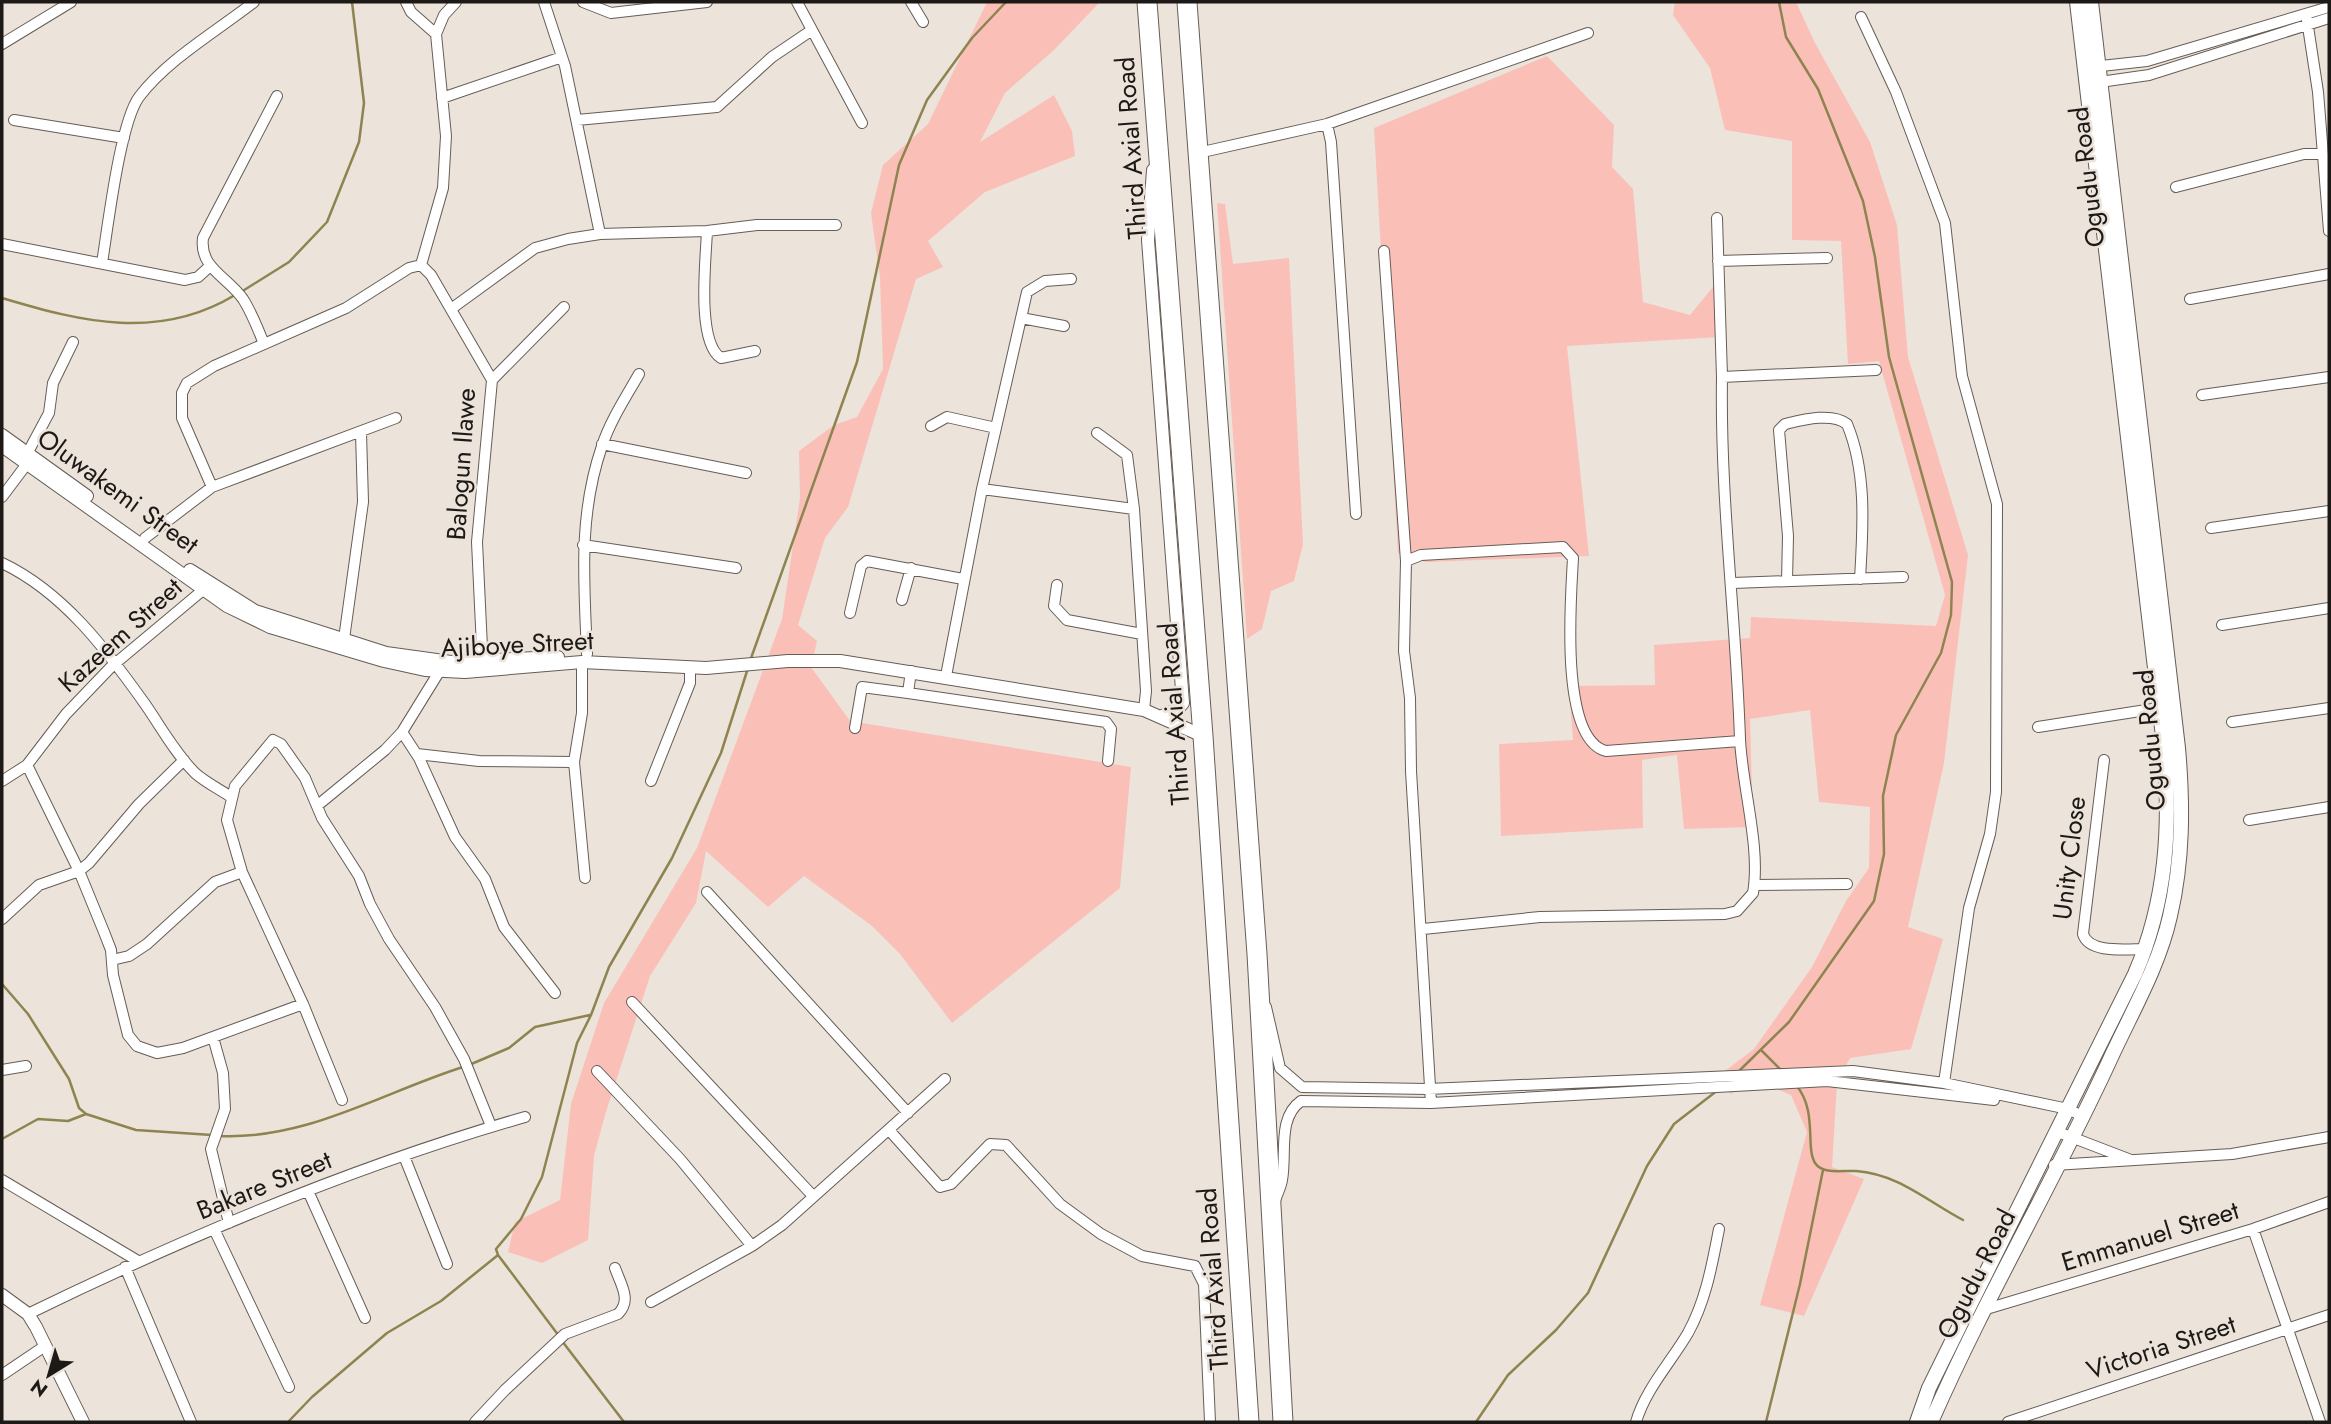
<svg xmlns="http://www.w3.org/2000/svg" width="2331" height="1424" font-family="Jost,sans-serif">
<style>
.green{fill:#fac0b8}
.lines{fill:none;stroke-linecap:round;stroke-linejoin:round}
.stream{stroke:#8e8450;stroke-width:2.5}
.minor-casing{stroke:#655d56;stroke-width:12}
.tertiary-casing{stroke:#655d56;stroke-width:14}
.secondary-casing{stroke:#655d56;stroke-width:16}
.motorway-casing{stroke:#655d56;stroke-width:21}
.minor{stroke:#fff;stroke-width:10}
.tertiary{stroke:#fff;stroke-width:12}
.secondary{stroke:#fff;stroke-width:14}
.motorway{stroke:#fff;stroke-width:19}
.labels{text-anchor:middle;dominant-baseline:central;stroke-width:5;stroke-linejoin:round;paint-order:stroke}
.street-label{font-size:26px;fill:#1d1917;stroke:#ece3db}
</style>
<rect width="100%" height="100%" fill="#ece3db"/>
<path class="green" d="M 987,2 L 1100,2 L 1054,50 L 1005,93 L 980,142 L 1054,95 L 1072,131 L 1075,156 L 985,192 L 928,241 L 943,267 L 916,279 L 848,507 L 825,538 L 798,625 L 817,641 L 811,667 L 850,721 L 1131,767 L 1120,888 L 952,1023 L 900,954 L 872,926 L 804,876 L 768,907 L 706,851 L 696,903 L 650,976 L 605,1115 L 594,1156 L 588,1240 L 542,1263 L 508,1252 L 515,1222 L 560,1200 L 571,1104 L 604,1003 L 697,848 L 782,619 L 800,498 L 799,451 L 834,425 L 857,417 L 883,369 L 880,277 L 871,213 L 883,165 L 928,124 Z
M 1675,2 L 1796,2 L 1815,43 L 1870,142 L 1897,225 L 1908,357 L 1968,555 L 1944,763 L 1908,927 L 1943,939 L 1911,1049 L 1850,1058 L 1837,1083 L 1832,1167 L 1864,1179 L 1804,1316 L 1760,1305 L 1807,1132 L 1791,1095 L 1758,1081 L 1730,1094 L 1721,1074 L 1754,1049 L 1812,967 L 1846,901 L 1869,868 L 1870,807 L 1819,802 L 1810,710 L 1750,719 L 1753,827 L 1684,829 L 1677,755 L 1642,760 L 1643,828 L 1501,836 L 1499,744 L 1573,740 L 1569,686 L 1655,685 L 1654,645 L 1750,638 L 1751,617 L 1936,626 L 1945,595 L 1879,361 L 1848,364 L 1841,241 L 1792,240 L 1792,141 L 1725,130 L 1710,68 L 1673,15 Z
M 1547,56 L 1614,125 L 1612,167 L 1633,189 L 1643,302 L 1690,315 L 1717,282 L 1720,337 L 1567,346 L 1589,556 L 1426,562 L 1398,553 L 1374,128 Z
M 1217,203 L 1225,204 L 1233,264 L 1289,258 L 1303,544 L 1294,581 L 1271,591 L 1262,629 L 1247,639 Z"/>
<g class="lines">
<path class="stream" d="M 241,292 L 289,262 L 327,222 L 359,142 L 364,103 L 352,2
M 2,298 C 82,322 159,341 235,295
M 750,661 L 857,362 L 899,165 L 927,100 L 972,38 L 1006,2
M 2,984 L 28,1014 L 69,1079 L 79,1108 L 86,1114
M 1762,1051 L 1782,1071
M 469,1065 L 509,1048 L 535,1027 L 590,1015
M 1738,1072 L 1789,1022 L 1874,901 L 1884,854 L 1883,796 L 1896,735 L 1941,653 L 1951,615 L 1952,582 L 1889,357 L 1875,257 L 1863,201 L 1818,89 L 1786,37 L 1779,2
M 1796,1085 C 1818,1111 1805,1147 1815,1163 C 1823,1175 1843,1170 1856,1171 C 1898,1174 1927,1201 1963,1220
M 219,1136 C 307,1140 381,1093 463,1067
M 2,1139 L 38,1119 L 68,1121 L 86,1114 L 136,1130 L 212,1135
M 498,1255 L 559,1336
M 562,1341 L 624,1422
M 288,1422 L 312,1397 L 387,1333 L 441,1301 L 498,1255 L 496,1249 L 521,1219 L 542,1177 L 577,1043 L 591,1015 L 609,967 L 672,858 L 721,753 L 748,668
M 1476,1422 L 1508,1375 L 1556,1330 L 1588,1293 L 1647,1166 L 1674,1124 L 1718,1090
M 1766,1422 L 1800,1284 L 1823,1170"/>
<g class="minor-casing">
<path id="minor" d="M 406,2 L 411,12 L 436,34
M 456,2 L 444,15 L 436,34 L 446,136 L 443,188 L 421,265 L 431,275 L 492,380 L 477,542 L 483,669
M 544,2 L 565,66 L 600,234
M 583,2 L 611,13 L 707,2
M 797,2 L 862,123
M 911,2 L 923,22
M 1861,17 L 1896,92 L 1945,223 L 1962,376 L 1997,504 L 1996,792 L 1990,834 L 1969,908 L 1944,1083
M 2307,20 L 2318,92 L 2329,231
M 2,44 L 71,2
M 2092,67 L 2147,61 L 2329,7
M 2093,83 L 2149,75 L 2329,18
M 442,98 L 562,57
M 14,120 L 124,138
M 577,120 L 717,107 L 772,57 L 812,30
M 1327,124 L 1331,142 L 1356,514
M 1198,153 L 1327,124 L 1588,33
M 2176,187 L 2304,154 L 2323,154
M 1717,218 L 1722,377 L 1876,370
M 707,231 C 706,258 696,342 721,358 L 755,351
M 2,244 L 185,280 L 198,277 L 209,267
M 1384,251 L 1406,561
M 1718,261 L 1827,258
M 102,263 C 108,226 120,123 139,97 C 168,59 217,31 254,2
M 2190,299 L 2329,274
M 451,309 L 535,248 L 568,239 L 600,234 L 707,231 L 757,225 L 836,225
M 1021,318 L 1064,326
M 264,344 C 258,329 252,313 243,299 C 228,277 199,268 203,238 L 277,96
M 492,380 L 564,307
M 2202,395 L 2329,377
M 931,426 L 947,417 L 996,428
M 1097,433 L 1127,455 L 1134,509 L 1146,691 L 1144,710
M 602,444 L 746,473
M 27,454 L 49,413 L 53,383 L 73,342
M 212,487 L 182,418 L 182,393 L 187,383 L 214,366 L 346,308 L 409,268 L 421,265
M 982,489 L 1134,509
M 2,497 L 26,465
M 2211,528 L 2329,511
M 145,538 L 212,487 L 396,418
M 583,545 L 736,568
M 2,563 C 63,592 106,649 145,704 C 161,727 175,753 195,773 C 205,782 219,789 231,797
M 1787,581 L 1788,536 L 1779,430 L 1785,424 C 1802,420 1832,412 1847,424 C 1867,472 1863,528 1860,579
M 1733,583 L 1903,577
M 1057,585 L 1054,606 L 1067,620 L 1142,634
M 902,600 L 911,568
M 850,613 L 861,566 L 867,561 L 963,579
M 2222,625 L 2329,608
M 344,639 L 363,502 L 361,433
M 587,654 C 584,581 578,516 602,446 C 610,421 626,397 639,374
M 582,662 L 582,713 L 574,762 L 585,878
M 911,671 L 908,693 L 1106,722 L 1111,729 L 1108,761
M 946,676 L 982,489 L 1027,292 L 1045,281 L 1071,279
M 2232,722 L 2329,708
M 2038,727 L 2159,708
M 855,728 L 862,687 L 908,693
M 402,732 L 419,758 L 455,837 L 485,879 L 504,927 L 555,993
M 417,754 L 479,761 L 574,762
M 2104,760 L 2083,934 C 2089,954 2127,949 2145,949
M 27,765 L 79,871 L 104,932 L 111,950 L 113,975 L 128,1035 L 137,1046 L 157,1053 L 183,1048 L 303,1004
M 2,781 L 27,765 L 66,714 L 111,667 L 209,585
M 651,781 L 690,683 L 690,668
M 318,805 L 385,750 L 402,732 L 439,672
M 2249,820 L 2329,807
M 1754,885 L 1847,884
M 707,892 L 908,1113
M 2,919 L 39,885 L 79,871 L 89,863 L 139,804 L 184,760
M 1423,929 L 1540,917 L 1725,914 L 1737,911 L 1753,893 C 1761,848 1742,786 1740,739 C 1736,618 1720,498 1722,377
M 112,960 L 129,956 L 147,944 L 215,882 L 242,872
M 632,1002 L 813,1196
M 1266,1007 L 1280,1068 L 1302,1087 L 1428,1089 L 1853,1071 L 1944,1083 L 2068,1109 L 2084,1117
M 213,1037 L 223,1073 L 225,1109 L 211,1149 L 229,1223
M 2,1070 L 26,1066
M 597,1071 L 680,1159 L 752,1246
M 342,1100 L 303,1004 L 242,872 L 227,820 L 235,786 L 273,740 L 281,744 L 305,778 L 322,818 L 359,876 L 370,904 L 389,939 L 435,1007 L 464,1059 L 491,1126
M 1431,1103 L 1411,771 L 1410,698 L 1404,651 L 1406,561 L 1421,555 L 1563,547 L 1573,558 C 1571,597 1559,739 1606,751 L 1740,741
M 889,1130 L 940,1187 L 951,1184 L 990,1144 L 1006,1145 L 1060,1204 L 1101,1234 L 1142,1256 L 1195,1266 L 1204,1284 L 1210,1422
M 2058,1132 L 2131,1160
M 404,1156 L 447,1264
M 2054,1165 L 2232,1154 L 2329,1137
M 2,1180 L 138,1261
M 308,1191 L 365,1318
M 1275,1201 C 1277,1194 1281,1187 1282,1180 C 1287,1153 1277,1118 1301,1101 L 1431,1103 L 1827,1081 L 1994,1100
M 214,1229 L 289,1387
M 2253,1229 L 2320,1422
M 125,1267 L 191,1422
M 651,1302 L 752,1246 L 782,1225 L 945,1079
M 1983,1310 L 2253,1229 L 2329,1202
M 28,1314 C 188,1236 354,1166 525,1117
M 2,1375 L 45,1346
M 475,1422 L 505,1390 L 565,1334 L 618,1314 C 632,1300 621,1285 615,1268
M 1636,1422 C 1645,1390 1671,1362 1688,1333 C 1706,1300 1712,1265 1719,1229
M 2008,1422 L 2329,1315"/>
</g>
<g class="tertiary-casing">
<path id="tertiary" d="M 1153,170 L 1148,240 L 1183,703 L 1177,710 L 1162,716
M 2,435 L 87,496
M 2,446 L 227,606 L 270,627 L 384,661 L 425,670 L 465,672 L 582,662 L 706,668 L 788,661 L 840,661 L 1144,710 L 1203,736
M 190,570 L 255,611 L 386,653 L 451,662 L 558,657
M 2,1295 L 28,1314 L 36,1327 L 83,1422"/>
</g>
<g class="secondary-casing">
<path id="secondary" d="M 1917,1422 L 1929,1388 L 1965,1315 L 2135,974 C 2167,900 2171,825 2164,745 L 2077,2
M 1931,1422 C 1986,1296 2056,1178 2113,1053 C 2134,1008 2159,965 2170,916 C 2183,860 2183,805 2178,748 L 2091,2"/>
</g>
<g class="motorway-casing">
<path id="motorway" d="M 1147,2 L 1203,736 L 1249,1422
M 1187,2 L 1257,954 L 1283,1422"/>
</g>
<use href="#minor" class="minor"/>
<use href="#tertiary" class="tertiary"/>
<use href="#secondary" class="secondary"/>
<use href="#motorway" class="motorway"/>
</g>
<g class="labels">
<g class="street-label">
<text transform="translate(1131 148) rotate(-94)">Third Axial Road</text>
<text transform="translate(2087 177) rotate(-97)">Ogudu Road</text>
<text transform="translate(461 464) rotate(-86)">Balogun Ilawe</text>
<text transform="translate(118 491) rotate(36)">Oluwakemi Street</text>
<text transform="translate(120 635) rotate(-42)">Kazeem Street</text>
<text transform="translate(517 644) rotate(-3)">Ajiboye Street</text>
<text transform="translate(1174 714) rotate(-94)">Third Axial Road</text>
<text transform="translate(2150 740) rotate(-95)">Ogudu Road</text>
<text transform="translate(2069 858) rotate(-83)">Unity Close</text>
<text transform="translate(264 1185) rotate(-22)">Bakare Street</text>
<text transform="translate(2150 1236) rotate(-17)">Emmanuel Street</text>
<text transform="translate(1976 1274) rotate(-63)">Ogudu Road</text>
<text transform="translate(1213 1279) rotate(-94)">Third Axial Road</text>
<text transform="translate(2161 1347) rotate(-18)">Victoria Street</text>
</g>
</g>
<rect width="2331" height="1424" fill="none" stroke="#1d1917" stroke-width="7"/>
<g transform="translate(49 1375) rotate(217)" stroke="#ece3db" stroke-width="5" paint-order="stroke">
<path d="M0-5L12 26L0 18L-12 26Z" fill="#1d1917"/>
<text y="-10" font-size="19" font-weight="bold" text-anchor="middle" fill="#1d1917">N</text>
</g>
</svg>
